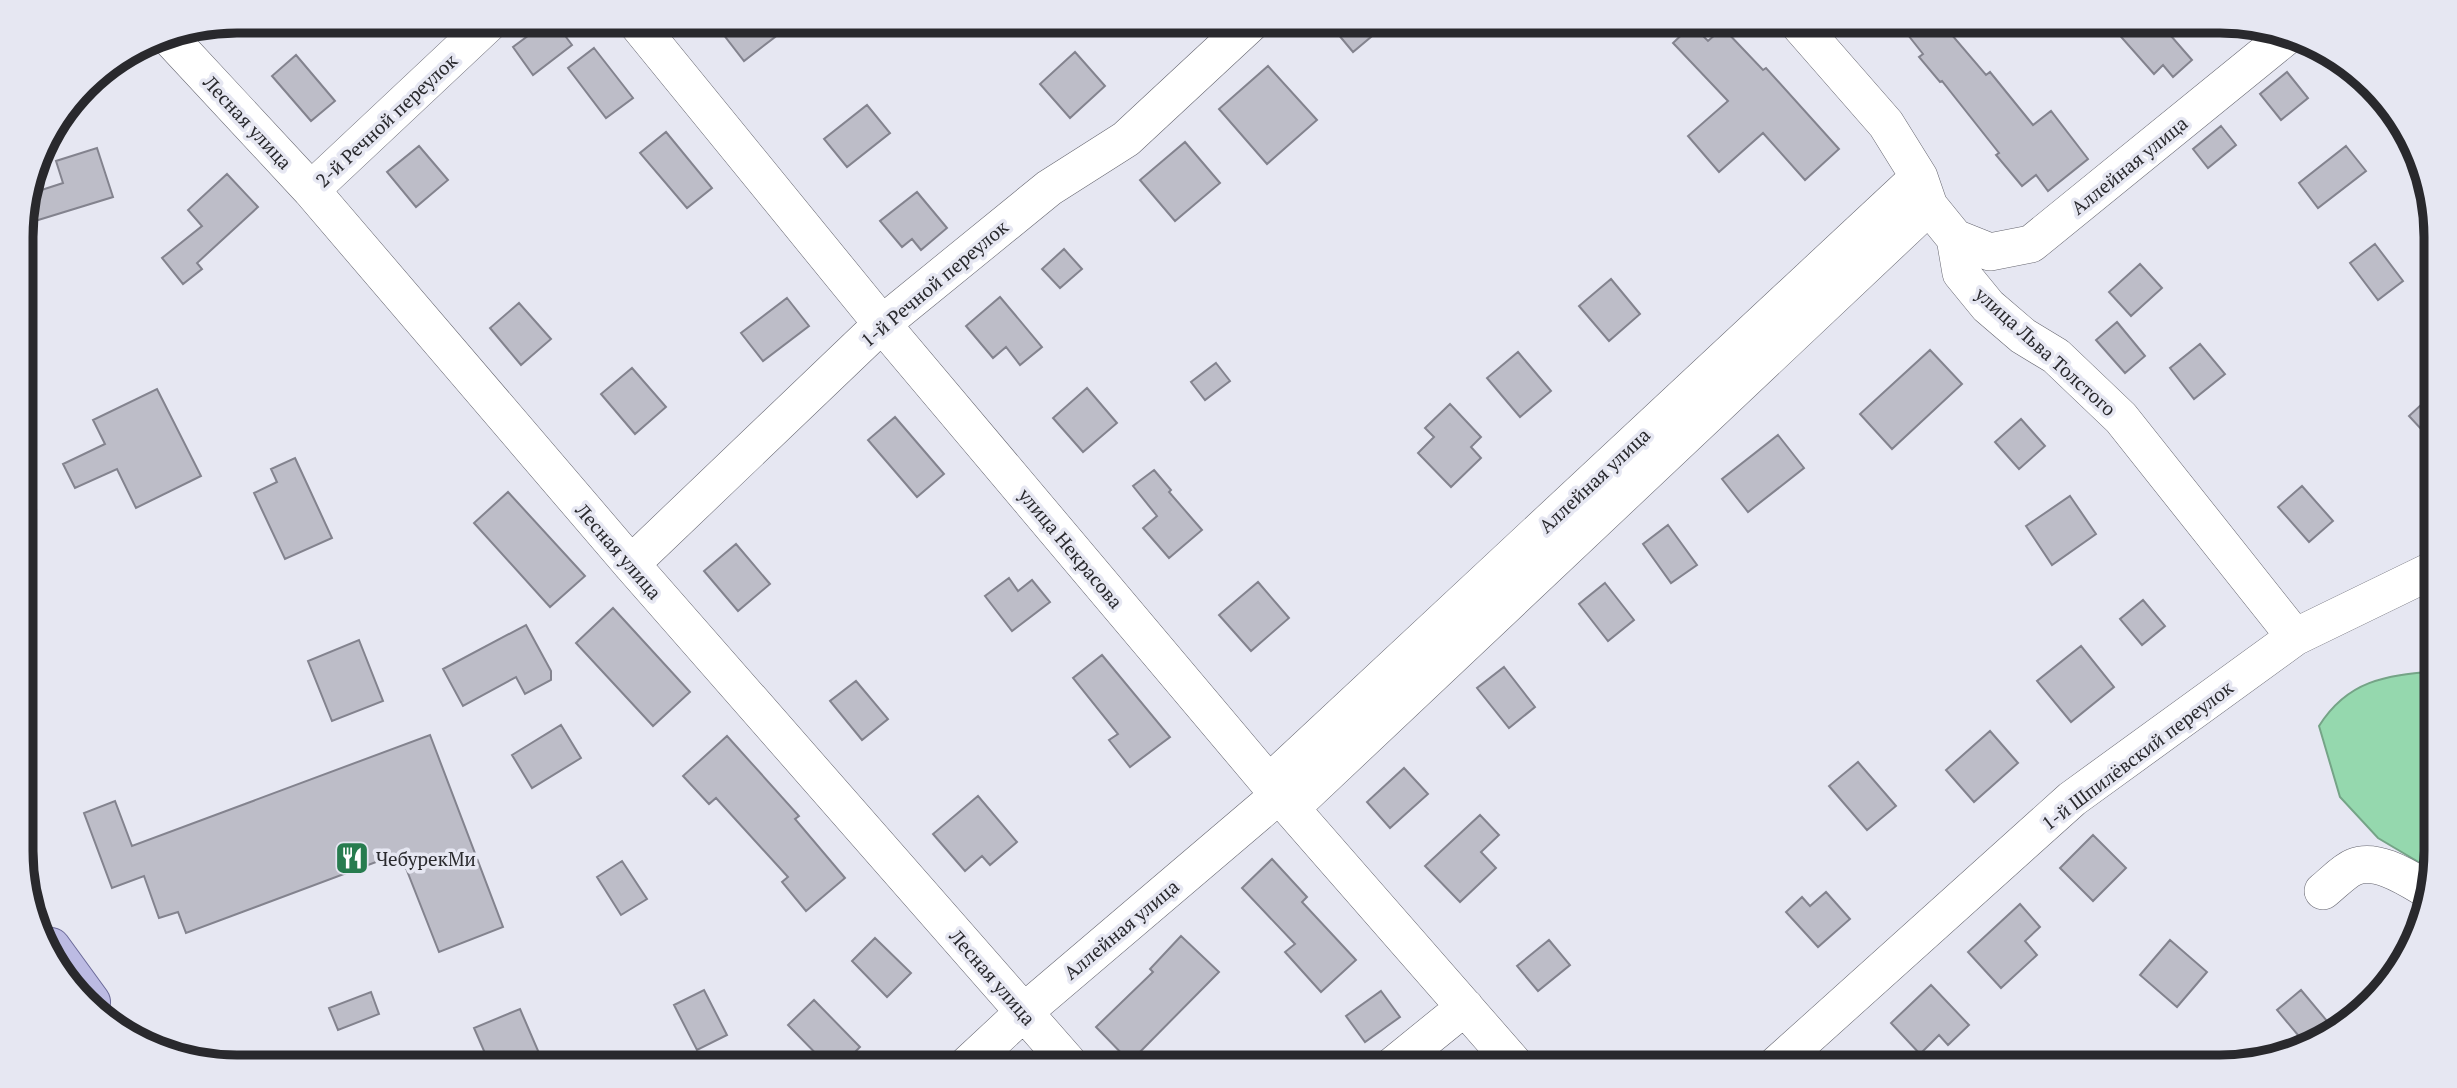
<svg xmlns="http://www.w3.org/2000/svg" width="2457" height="1088" font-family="'PT Serif',serif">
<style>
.water{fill:#95d8ae;stroke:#75a487;stroke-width:2}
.building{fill:#bdbdc8;stroke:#83838e;stroke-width:2}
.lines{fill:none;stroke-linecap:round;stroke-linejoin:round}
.minor-casing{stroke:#65656f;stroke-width:38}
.major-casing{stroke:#6b6a98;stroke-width:40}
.minor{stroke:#fff;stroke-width:37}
.major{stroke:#bcbbe3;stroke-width:38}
.labels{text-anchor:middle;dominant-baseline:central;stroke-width:7;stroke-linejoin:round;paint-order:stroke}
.street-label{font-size:19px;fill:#29292d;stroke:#e6e7f2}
.poi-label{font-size:19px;fill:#29292d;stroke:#e6e7f2;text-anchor:start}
.rim{fill:none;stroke:#29292d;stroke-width:9}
</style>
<rect width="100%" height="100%" fill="#e6e7f2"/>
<path class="water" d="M 2435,671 L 2436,851 L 2432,870 L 2378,838 L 2340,797 L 2319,726 C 2348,680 2385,676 2435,671 Z"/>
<path class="building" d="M 548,21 L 554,21 L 572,45 L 533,75 L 513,47 Z
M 713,21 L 761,21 L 775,37 L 744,61 Z
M 1327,21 L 1390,21 L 1353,52 Z
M 1897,21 L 1940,21 L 1986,75 L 1990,72 L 2033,125 L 2051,111 L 2088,159 L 2048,191 L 2036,175 L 2022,186 L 1996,155 L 1999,153 L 1942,81 L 1940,82 L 1919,57 L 1923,54 Z
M 2107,21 L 2158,21 L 2192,60 L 2173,77 L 2163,65 L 2154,74 Z
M 1692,25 L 1708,41 L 1723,28 L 1763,70 L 1766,68 L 1839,149 L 1805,180 L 1763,133 L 1719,172 L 1688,136 L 1728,101 L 1673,43 Z
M 594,48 L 633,98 L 606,118 L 568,68 Z
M 1075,52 L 1105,86 L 1070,118 L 1040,84 Z
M 296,55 L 335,101 L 311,121 L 272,76 Z
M 1268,66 L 1317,120 L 1267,164 L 1219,109 Z
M 2287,72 L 2308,98 L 2281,120 L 2260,94 Z
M 867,105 L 890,133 L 847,167 L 824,139 Z
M 2221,126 L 2236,145 L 2208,168 L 2193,149 Z
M 666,132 L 712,188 L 687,208 L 640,153 Z
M 1185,142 L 1220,183 L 1175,221 L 1140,180 Z
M 419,146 L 448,180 L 416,207 L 387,172 Z
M 2346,146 L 2366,171 L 2318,208 L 2299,183 Z
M 97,148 L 113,197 L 22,225 L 29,194 L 63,183 L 56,161 Z
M 227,174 L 258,207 L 197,263 L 202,269 L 183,284 L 162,258 L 202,226 L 188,210 Z
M 917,192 L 947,228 L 921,250 L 912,239 L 902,247 L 880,221 Z
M 2375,244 L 2403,281 L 2378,300 L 2350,263 Z
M 1064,249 L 1082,269 L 1060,288 L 1042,269 Z
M 2140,264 L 2162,288 L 2131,316 L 2109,292 Z
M 1611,279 L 1640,314 L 1609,341 L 1579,306 Z
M 1000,297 L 1042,347 L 1020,365 L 1006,347 L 993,358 L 966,326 Z
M 787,298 L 809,326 L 763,361 L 741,333 Z
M 519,303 L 551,339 L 521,365 L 490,328 Z
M 2117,322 L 2145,356 L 2125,373 L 2096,340 Z
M 2200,344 L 2225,374 L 2194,399 L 2170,368 Z
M 1930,350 L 1962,384 L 1892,449 L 1860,414 Z
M 1518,352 L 1551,391 L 1520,417 L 1487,378 Z
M 1216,363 L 1230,381 L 1205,400 L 1191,382 Z
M 632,368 L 666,407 L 635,434 L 601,394 Z
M 1087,388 L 1117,423 L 1083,452 L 1053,418 Z
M 157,389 L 201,476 L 136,508 L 117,469 L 75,488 L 63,464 L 105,444 L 93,420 Z
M 2435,392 L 2435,444 L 2409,416 Z
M 1450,404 L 1481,437 L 1471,447 L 1481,458 L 1451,487 L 1418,453 L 1434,437 L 1425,428 Z
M 895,417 L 944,474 L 917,497 L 868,440 Z
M 2021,419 L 2045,446 L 2019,469 L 1995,442 Z
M 1778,435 L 1804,468 L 1748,512 L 1722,479 Z
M 295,458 L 332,538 L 285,559 L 254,493 L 277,482 L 271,469 Z
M 1154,470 L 1171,490 L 1169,492 L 1202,530 L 1169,558 L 1143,528 L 1157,516 L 1133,486 Z
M 2302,486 L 2333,521 L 2309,542 L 2278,507 Z
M 508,492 L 585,576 L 550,607 L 474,523 Z
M 2070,496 L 2096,534 L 2052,565 L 2026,526 Z
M 1668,525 L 1697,565 L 1671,583 L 1643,544 Z
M 736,544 L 770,584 L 738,611 L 704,571 Z
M 1009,578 L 1018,591 L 1032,580 L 1050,602 L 1012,631 L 985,596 Z
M 1258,582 L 1289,618 L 1251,651 L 1219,615 Z
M 1605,583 L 1634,620 L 1608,641 L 1579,604 Z
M 2143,600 L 2165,626 L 2142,645 L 2120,619 Z
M 613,608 L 690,692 L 653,726 L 576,643 Z
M 526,625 L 551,671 L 551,680 L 525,694 L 516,677 L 463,706 L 443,669 Z
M 359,640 L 383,701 L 332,721 L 308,661 Z
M 2081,646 L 2114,687 L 2071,722 L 2037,681 Z
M 1102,655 L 1170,737 L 1130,767 L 1109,740 L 1118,734 L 1073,678 Z
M 1504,667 L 1535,707 L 1509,728 L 1477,688 Z
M 856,681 L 888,719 L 862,740 L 830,701 Z
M 561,725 L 581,758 L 532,788 L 512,755 Z
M 1990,731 L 2018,763 L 1974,802 L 1946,770 Z
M 430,735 L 503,927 L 439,952 L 400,853 L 186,933 L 178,912 L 159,918 L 144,876 L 112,888 L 84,813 L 115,801 L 132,846 Z
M 727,736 L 799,816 L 795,819 L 845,878 L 806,911 L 782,882 L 788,877 L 716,798 L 709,804 L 683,776 Z
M 1858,762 L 1896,806 L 1867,830 L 1829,786 Z
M 1404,768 L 1428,794 L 1390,828 L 1367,802 Z
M 978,796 L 1017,842 L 990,865 L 982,856 L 965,871 L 933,834 Z
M 1480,815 L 1499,835 L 1481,852 L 1496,868 L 1460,902 L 1425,866 Z
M 2093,835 L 2126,868 L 2093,901 L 2060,868 Z
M 1272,859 L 1307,897 L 1302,902 L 1356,960 L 1321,992 L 1285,952 L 1295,944 L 1242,888 Z
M 622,861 L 647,899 L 621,915 L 597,877 Z
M 1826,892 L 1850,919 L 1818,947 L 1786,912 L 1802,897 L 1810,906 Z
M 2020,904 L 2040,927 L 2025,941 L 2037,955 L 2001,988 L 1968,952 Z
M 1181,936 L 1219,972 L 1130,1062 L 1096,1027 L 1153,972 L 1150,969 Z
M 875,938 L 911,973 L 887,997 L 852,961 Z
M 1549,940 L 1570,965 L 1538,991 L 1517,966 Z
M 2170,940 L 2207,972 L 2177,1007 L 2140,975 Z
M 1931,985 L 1969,1025 L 1948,1045 L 1939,1035 L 1920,1054 L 1891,1023 Z
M 704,990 L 727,1035 L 697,1050 L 674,1005 Z
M 2301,990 L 2327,1021 L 2303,1041 L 2277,1010 Z
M 1381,991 L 1400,1017 L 1365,1042 L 1346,1016 Z
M 371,992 L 379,1014 L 338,1030 L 329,1008 Z
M 814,1000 L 860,1047 L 840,1067 L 829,1067 L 788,1025 Z
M 520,1009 L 545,1067 L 491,1067 L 474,1028 Z"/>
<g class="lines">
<g class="minor-casing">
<path id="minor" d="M 635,21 L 882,324 L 1279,795 L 1517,1067
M 1796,21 L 1886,124 L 1919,177 L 1929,206 L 1955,238 L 1961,273 L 1988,306 L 2023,336 L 2056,356 L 2121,418 L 2295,637
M 167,35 L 311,190 L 631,564 L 1072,1067
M 311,190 L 491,21
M 1955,238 L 1990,252 L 2031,244 L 2288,35
M 631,564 L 882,324 L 1049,188 L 1126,139 L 1253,21
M 1269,783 L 1919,177
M 1291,808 L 1929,206
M 2323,891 C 2332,884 2344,871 2354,867 C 2377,857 2409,879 2428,890
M 965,1067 L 1024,1012 L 1279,795
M 1391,1067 L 1465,1007
M 1774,1067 L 2072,799 L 2295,637 L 2435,569"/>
</g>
<g class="major-casing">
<path id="major" d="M 51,947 L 91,1002"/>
</g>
<use href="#minor" class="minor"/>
<use href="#major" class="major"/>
</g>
<defs>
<g id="restaurant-square" transform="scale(1.75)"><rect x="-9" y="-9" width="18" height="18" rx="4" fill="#277c4f" stroke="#e6e7f2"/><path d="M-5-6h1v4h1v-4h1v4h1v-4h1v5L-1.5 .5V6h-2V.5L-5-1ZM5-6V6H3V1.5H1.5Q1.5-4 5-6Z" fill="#fff"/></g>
</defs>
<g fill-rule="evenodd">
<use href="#restaurant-square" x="352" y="858"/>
</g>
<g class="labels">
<g class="street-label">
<text transform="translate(386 120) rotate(-43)">2-й Речной переулок</text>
<text transform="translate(248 122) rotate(47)">Лесная улица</text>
<text transform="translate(2129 165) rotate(-39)">Аллейная улица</text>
<text transform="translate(934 283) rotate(-40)">1-й Речной переулок</text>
<text transform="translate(2046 351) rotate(42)">улица Льва Толстого</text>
<text transform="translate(1594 480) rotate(-43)">Аллейная улица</text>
<text transform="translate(1071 548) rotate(50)">улица Некрасова</text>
<text transform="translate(619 551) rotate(49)">Лесная улица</text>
<text transform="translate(2137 755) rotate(-37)">1-й Шпилёвский переулок</text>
<text transform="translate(1121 929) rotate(-40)">Аллейная улица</text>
<text transform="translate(993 977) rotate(49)">Лесная улица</text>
</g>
<g class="poi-label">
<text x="376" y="858">ЧебурекМи</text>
</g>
</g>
<path d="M0 0H2457V1088H0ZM237 33H2220A204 204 0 0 1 2424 237V851A204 204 0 0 1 2220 1055H237A204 204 0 0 1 33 851V237A204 204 0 0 1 237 33Z" fill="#e6e7f2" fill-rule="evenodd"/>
<path class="rim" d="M237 33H2220A204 204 0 0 1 2424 237V851A204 204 0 0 1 2220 1055H237A204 204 0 0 1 33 851V237A204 204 0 0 1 237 33Z"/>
</svg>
